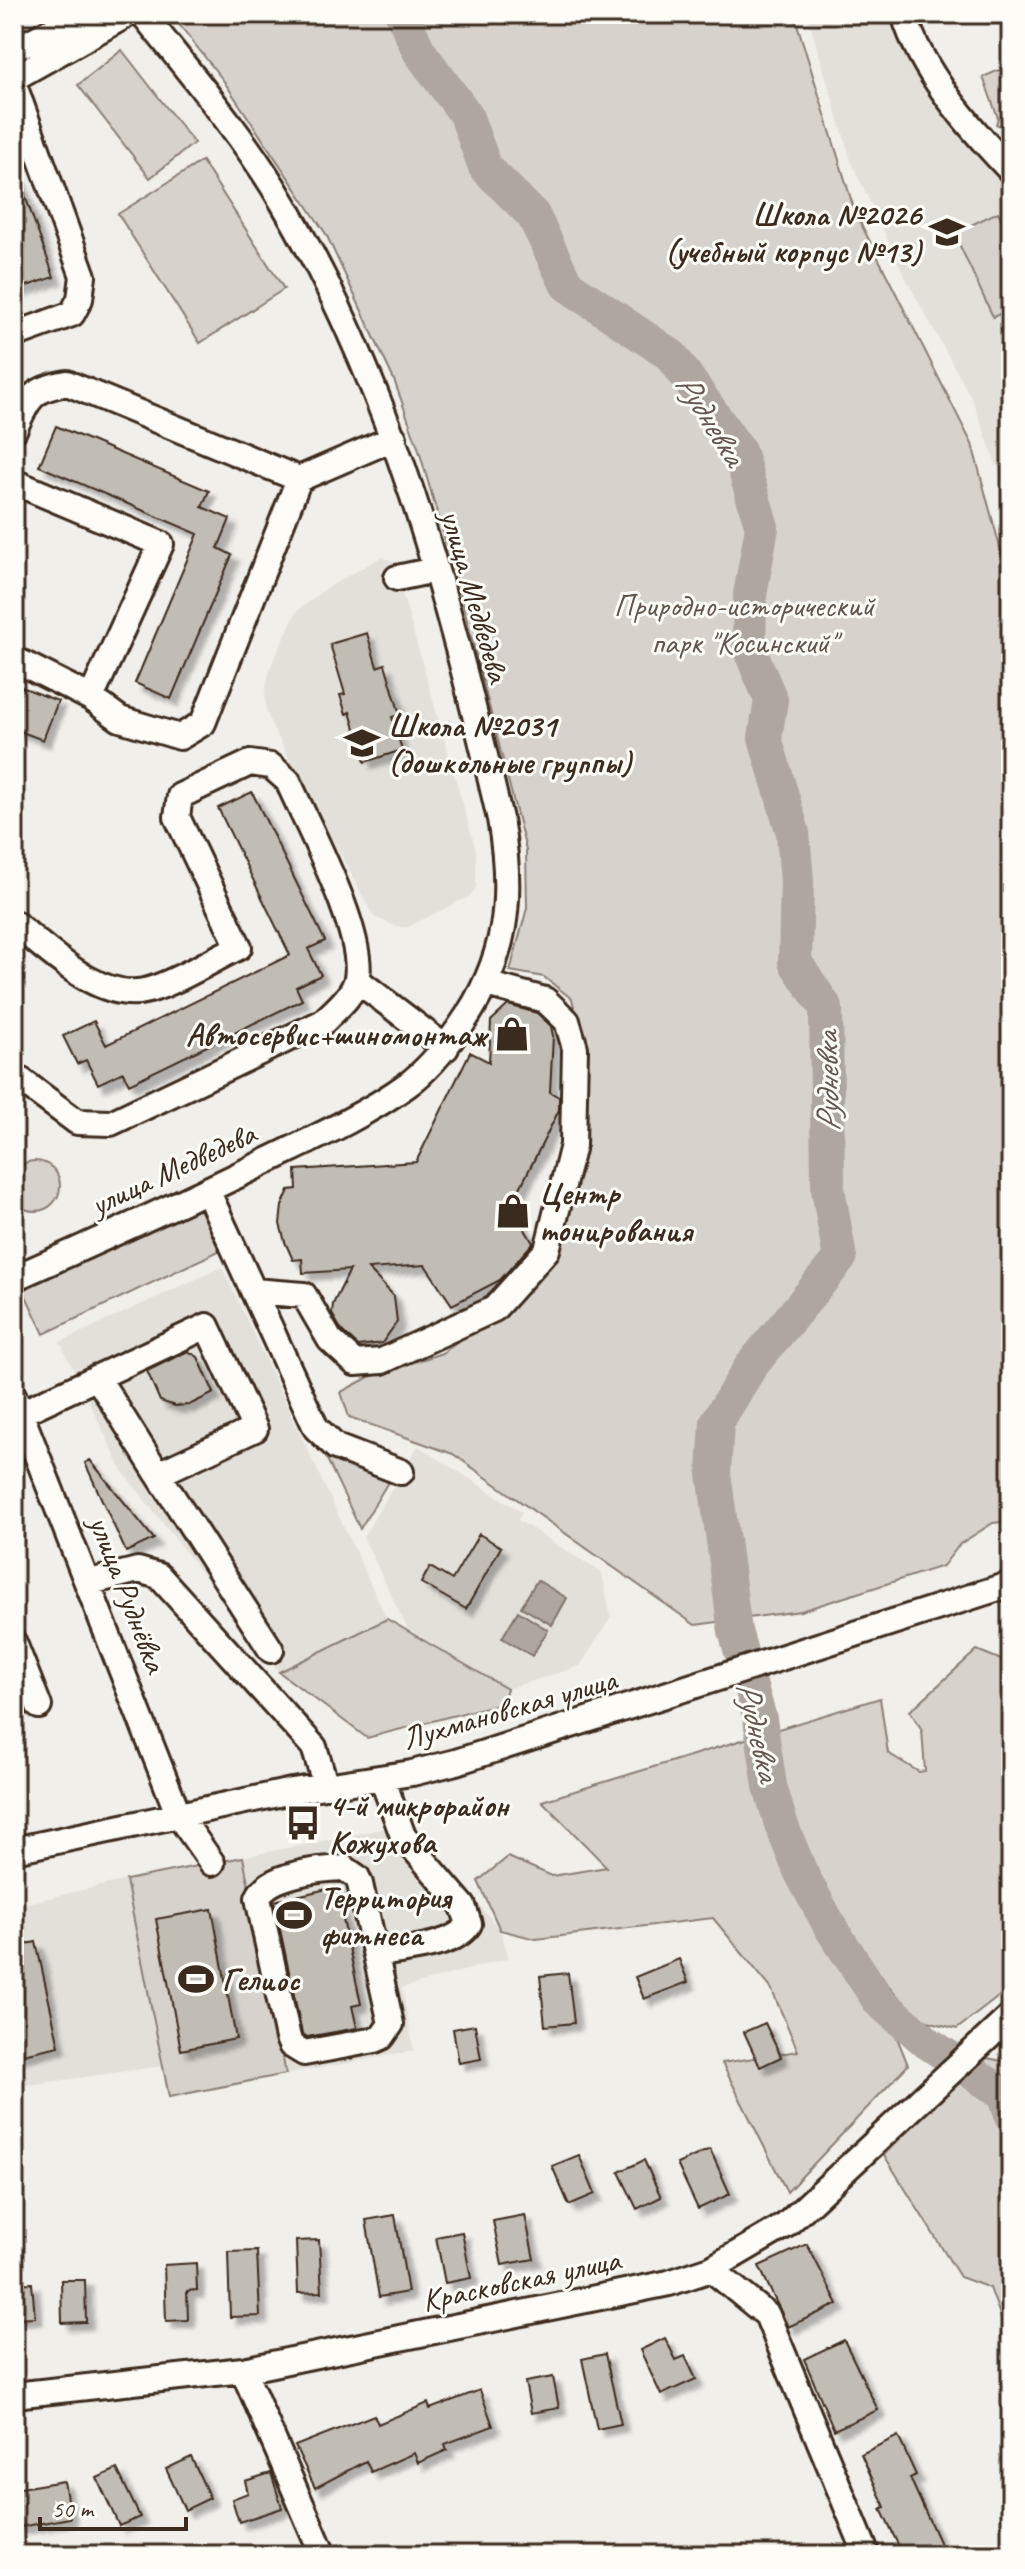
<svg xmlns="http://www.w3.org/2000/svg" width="1025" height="2569" font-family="Caveat,sans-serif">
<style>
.built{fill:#e3e0da}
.green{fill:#d7d2cc;stroke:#897e75;stroke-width:2}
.water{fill:#aea69f;stroke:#80746b;stroke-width:2}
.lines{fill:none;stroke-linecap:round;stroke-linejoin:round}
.river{stroke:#aea69f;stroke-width:34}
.building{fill:#c1bcb4;stroke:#3b2a1e;stroke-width:2;filter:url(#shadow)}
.minor-casing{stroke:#3b2a1e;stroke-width:30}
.minor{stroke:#fdfcf7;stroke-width:24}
.labels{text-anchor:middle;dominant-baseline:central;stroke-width:6;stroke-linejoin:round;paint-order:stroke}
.poi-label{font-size:32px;font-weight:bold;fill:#3b2a1e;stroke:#fdfcf7;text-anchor:start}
.street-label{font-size:32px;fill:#3b2a1e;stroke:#fdfcf7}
.park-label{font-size:32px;fill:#62544a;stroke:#fdfcf7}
.water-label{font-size:34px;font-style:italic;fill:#63554b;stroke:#fdfcf7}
</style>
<defs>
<filter id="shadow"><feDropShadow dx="7" dy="7" stdDeviation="2" flood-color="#0004"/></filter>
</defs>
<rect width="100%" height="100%" fill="#f1efea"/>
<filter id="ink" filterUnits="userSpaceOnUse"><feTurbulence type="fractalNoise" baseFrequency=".0125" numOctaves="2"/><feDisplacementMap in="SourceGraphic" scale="16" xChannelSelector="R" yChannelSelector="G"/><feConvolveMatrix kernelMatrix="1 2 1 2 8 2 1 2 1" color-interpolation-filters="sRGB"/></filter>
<g filter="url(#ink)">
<path class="built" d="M 807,14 L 890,14 L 920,82 L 960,133 L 1011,183 L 1011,504 L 973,401 L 907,281 L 852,164 Z
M 381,557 L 393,561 L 476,850 L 476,887 L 470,896 L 408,927 L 398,927 L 374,917 L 274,730 L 266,711 L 265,693 L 270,668 L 296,612 L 327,588 Z
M 222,1267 L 387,1619 L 279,1672 L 123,1472 L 60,1342 Z
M 418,1446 L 522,1512 L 518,1520 L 602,1573 L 611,1617 L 580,1666 L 507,1689 L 407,1628 L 363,1537 Z
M 412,1823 L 500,1930 L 509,1958 L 402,1988 L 414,2051 L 286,2074 L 243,1857 Z
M 126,1880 L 163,2066 L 14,2087 L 14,1906 Z"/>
<path class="green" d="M 171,14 L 794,14 L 855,212 L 972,444 L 1011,588 L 1011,1521 L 993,1523 L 960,1544 L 943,1566 L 801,1611 L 695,1625 L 453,1454 L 349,1417 L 341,1392 L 369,1377 L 442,1353 L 524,1290 L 551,1260 L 586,1052 L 572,999 L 544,977 L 510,971 L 527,908 L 526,850 L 458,585 L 418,447 L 394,380 L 326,234 L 223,80 Z
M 122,50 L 194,143 L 150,178 L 78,85 Z
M 1011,65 L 1011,131 L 996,124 L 998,118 L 983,77 Z
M 202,161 L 284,289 L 200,343 L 118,214 Z
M 998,212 L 1011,239 L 1011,309 L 993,317 L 954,233 Z
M10 1186a25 25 0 1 1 50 0a25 25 0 1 1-50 0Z
M 202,1205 L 223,1249 L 44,1334 L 23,1290 Z
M 322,1449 L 391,1477 L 360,1529 Z
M 387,1619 L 507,1689 L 502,1703 L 367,1738 L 279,1672 Z
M 977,1650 L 1011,1664 L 1011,1987 L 957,2029 L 917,2018 L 866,1960 L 908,2065 L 787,2192 L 722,2063 L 798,2051 L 771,1988 L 713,1918 L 536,1939 L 500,1930 L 478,1881 L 508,1857 L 552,1876 L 607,1867 L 542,1801 L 880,1698 L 888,1753 L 919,1772 L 925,1771 L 922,1730 L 910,1711 Z
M 243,1857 L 286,2074 L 169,2097 L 126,1880 Z
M 987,2058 L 1007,2062 L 1011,2068 L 1011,2328 L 1003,2323 L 990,2288 L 960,2277 L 884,2155 L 946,2090 Z"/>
<path class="water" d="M 537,1580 L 567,1598 L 552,1625 L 521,1607 Z
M 518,1611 L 548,1630 L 532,1656 L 502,1638 Z"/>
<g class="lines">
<path class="river" d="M 402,14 L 419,51 L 466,115 L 485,167 L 533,215 L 567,285 L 672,356 L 739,451 L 762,527 L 750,595 L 749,648 L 771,700 L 765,738 L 793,833 L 797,882 L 795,962 L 826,1008 L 828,1189 L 840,1258 L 751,1366 L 717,1422 L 714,1473 L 735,1631 L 760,1719 L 770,1786 L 781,1824 L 801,1873 L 831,1928 L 879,2001 L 928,2043 L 1004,2094 L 1011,2114"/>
</g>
<path class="building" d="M 14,165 L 54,277 L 18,289 L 14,276 Z
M 56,426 L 209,491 L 202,507 L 230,519 L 218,548 L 232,555 L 171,699 L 135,683 L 198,534 L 39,466 Z
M 367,633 L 377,667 L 385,664 L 400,715 L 392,717 L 402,750 L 365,762 L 350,712 L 346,714 L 340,695 L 345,694 L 330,644 Z
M 14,684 L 58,701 L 43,740 L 14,729 Z
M 252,792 L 325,941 L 308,949 L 321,975 L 296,987 L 302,1000 L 129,1084 L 123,1072 L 98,1084 L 86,1060 L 77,1064 L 63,1036 L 94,1021 L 106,1045 L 290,955 L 218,808 Z
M 508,1005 L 537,1013 L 551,1026 L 553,1036 L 550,1092 L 559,1097 L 559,1110 L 511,1206 L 533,1243 L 500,1280 L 452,1305 L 425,1265 L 368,1269 L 394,1296 L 397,1322 L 382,1343 L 358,1346 L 342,1331 L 332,1314 L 333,1304 L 350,1270 L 303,1273 L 302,1259 L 293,1260 L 285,1242 L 280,1224 L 282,1206 L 289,1190 L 297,1189 L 296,1170 L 416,1162 L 470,1052 L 489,1062 L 491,1021 Z
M 188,1351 L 198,1357 L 214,1393 L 189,1405 L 175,1406 L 160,1401 L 147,1371 Z
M 90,1460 L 154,1539 L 126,1552 L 85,1463 Z
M 479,1534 L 501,1547 L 466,1609 L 421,1583 L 430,1567 L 452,1580 Z
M 336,1887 L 361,2004 L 352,2006 L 357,2028 L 307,2037 L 302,2033 L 274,1901 Z
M 212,1909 L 236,2039 L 181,2050 L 156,1919 Z
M 36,1942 L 59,2046 L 14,2056 L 14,1952 L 18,1951 L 17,1946 Z
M 679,1959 L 688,1982 L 644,1999 L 635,1977 Z
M 568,1973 L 574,2023 L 545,2026 L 540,1976 Z
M 765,2023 L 781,2057 L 760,2067 L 744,2032 Z
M 475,2025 L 481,2059 L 459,2063 L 453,2029 Z
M 710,2149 L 730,2194 L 698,2209 L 677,2164 Z
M 579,2155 L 595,2194 L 569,2205 L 552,2166 Z
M 644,2160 L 661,2197 L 637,2209 L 619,2172 Z
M 395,2215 L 408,2292 L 379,2297 L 366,2220 Z
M 525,2215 L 534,2259 L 502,2265 L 493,2221 Z
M 462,2232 L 471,2278 L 445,2283 L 436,2237 Z
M 319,2240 L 322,2292 L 298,2293 L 296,2241 Z
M 807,2244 L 838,2304 L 788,2327 L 759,2266 Z
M 257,2251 L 260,2316 L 230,2317 L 228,2252 Z
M 196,2263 L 197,2290 L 187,2291 L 188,2320 L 166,2321 L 164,2265 Z
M 61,2280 L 85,2280 L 86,2322 L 62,2323 Z
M 32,2283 L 35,2317 L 14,2318 L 14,2284 Z
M 665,2338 L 676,2360 L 685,2356 L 696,2379 L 661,2395 L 640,2350 Z
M 844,2340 L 878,2410 L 834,2430 L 804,2359 Z
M 605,2354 L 621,2424 L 597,2429 L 582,2359 Z
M 553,2377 L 559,2408 L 531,2413 L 525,2382 Z
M 480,2390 L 493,2426 L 445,2444 L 447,2450 L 418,2463 L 414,2453 L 371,2472 L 366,2461 L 315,2488 L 295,2446 L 374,2415 L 378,2424 L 428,2403 L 430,2409 Z
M 898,2436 L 916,2475 L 910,2478 L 945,2555 L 903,2555 L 881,2509 L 885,2507 L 861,2454 Z
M 191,2457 L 210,2498 L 185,2510 L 166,2469 Z
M 117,2469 L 140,2517 L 119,2526 L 97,2478 Z
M 271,2473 L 282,2508 L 239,2522 L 232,2499 L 248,2493 L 245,2481 Z
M 64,2481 L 70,2518 L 14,2528 L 14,2489 Z"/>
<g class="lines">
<g class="minor-casing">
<path id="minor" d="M 904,14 C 920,71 971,129 1011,171
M 14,38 L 21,44 L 28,43 L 82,14
M 14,78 L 128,14
M 14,85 L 83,276 L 80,299 L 72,314 L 14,335
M 14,430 C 28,399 31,389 67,383 L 299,479
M 14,482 L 161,544 L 91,698
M 397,578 L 435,570
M 14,664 L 22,663 L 91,698 L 120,719 L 180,737 L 203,723 L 299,479 L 394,438
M 14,923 C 49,950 100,1004 149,990 C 179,981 210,961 239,947 L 177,817 L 180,796 L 250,763 L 271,766 L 288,781 C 308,827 365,932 357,978 C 354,995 335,1010 323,1022 L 111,1123 L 77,1122 L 14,1075
M 357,980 L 446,1048
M 207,1190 L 316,1428 L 336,1447 L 401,1472
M 14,1278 C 96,1242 177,1205 257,1166 C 308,1141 361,1118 407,1085 C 428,1070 446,1047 460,1027 C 507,960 514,898 500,819 C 449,601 392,381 274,188 C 236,127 188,71 143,14
M 253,1291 L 304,1295 L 330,1340 L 355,1363 L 382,1361 L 494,1309 L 547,1250 L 573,1145 L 575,1048 L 567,1021 L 545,1000 L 486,984
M 14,1397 L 179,1816 L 212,1863
M 21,1413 L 207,1326 L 255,1429 L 158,1474 L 97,1377
M 158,1474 L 271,1650
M 90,1582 L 138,1570 L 159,1576 L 314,1747 L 326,1786
M 14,1643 L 39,1706
M 14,1850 L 292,1791 L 412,1773 L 456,1762 L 1011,1584
M 344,1868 L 357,1877 L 360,1884 L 391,2024 L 382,2037 L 375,2040 L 304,2053 L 291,2045 L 288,2038 L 258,1898 C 267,1874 321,1869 344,1868 Z
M 377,1955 C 402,1949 454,1948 469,1924 L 463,1906 L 403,1836 L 382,1778
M 711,2269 L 767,2315 L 867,2555
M 243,2370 L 323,2555
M 14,2395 L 243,2370 L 669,2283 L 711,2269 L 786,2225 L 1011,2016"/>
</g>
<use href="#minor" class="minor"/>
</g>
</g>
<defs>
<g id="school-bare" transform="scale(2.76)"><path d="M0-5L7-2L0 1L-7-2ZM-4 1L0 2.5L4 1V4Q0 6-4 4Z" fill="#3b2a1e" stroke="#fdfcf7" stroke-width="2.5" paint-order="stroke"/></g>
<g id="shop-bare" transform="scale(2.76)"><path d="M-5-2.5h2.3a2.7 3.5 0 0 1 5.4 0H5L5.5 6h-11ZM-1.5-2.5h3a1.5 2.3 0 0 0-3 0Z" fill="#3b2a1e" stroke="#fdfcf7" stroke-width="2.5" paint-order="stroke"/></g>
<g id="bus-bare" transform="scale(2.76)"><path d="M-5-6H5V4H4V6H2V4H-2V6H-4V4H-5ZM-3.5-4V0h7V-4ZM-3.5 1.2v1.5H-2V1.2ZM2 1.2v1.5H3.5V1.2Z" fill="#3b2a1e" stroke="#fdfcf7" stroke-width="2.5" paint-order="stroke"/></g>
<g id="stadium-bare" transform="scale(2.76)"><path d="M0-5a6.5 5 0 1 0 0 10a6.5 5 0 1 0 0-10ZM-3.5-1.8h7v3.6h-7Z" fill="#3b2a1e" stroke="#fdfcf7" stroke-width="2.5" paint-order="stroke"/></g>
</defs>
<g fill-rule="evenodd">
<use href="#school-bare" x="947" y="232"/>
<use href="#school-bare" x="362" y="743"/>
<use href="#shop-bare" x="512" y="1034"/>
<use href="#shop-bare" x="513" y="1211"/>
<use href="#bus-bare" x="303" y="1823"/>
<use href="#stadium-bare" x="294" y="1915"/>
<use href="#stadium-bare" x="196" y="1979"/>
</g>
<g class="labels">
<g class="poi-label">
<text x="921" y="214" text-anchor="end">Школа №2026<tspan x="921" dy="37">(учебный корпус №13)</tspan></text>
<text x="388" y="725">Школа №2031<tspan x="388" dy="37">(дошкольные группы)</tspan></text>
<text x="486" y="1034" text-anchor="end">Автосервис+шиномонтаж</text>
<text x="539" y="1193">Центр<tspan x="539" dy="37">тонирования</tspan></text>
<text x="329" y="1805">4-й микрорайон<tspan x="329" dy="37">Кожухова</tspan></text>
<text x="320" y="1897">Территория<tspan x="320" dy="37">фитнеса</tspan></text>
<text x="222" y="1979">Гелиос</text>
</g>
<g class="street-label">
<text transform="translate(475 596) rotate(74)">улица Медведева</text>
<text transform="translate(173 1169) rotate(-25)">улица Медведева</text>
<text transform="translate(128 1594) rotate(69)">улица Руднёвка</text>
<text transform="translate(509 1709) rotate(-16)">Лухмановская улица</text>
<text transform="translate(521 2280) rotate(-12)">Красковская улица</text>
</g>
<g class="park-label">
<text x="744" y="605">Природно-исторический<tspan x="744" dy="37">парк "Косинский"</tspan></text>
</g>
<g class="water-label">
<text transform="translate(711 419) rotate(58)">Рудневка</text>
<text transform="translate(827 1082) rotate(-91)">Рудневка</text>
<text transform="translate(759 1731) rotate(77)">Рудневка</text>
</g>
</g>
<rect width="1025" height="2569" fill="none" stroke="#fdfcf7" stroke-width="48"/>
<rect x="24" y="24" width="977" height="2521" fill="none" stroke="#3b2a1e" stroke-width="3" filter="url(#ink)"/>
<path d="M40 2517v12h146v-12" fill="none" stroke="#3b2a1e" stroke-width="4"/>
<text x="52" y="2517" font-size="24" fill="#3b2a1e" stroke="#fdfcf7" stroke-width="6" paint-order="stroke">50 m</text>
</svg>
